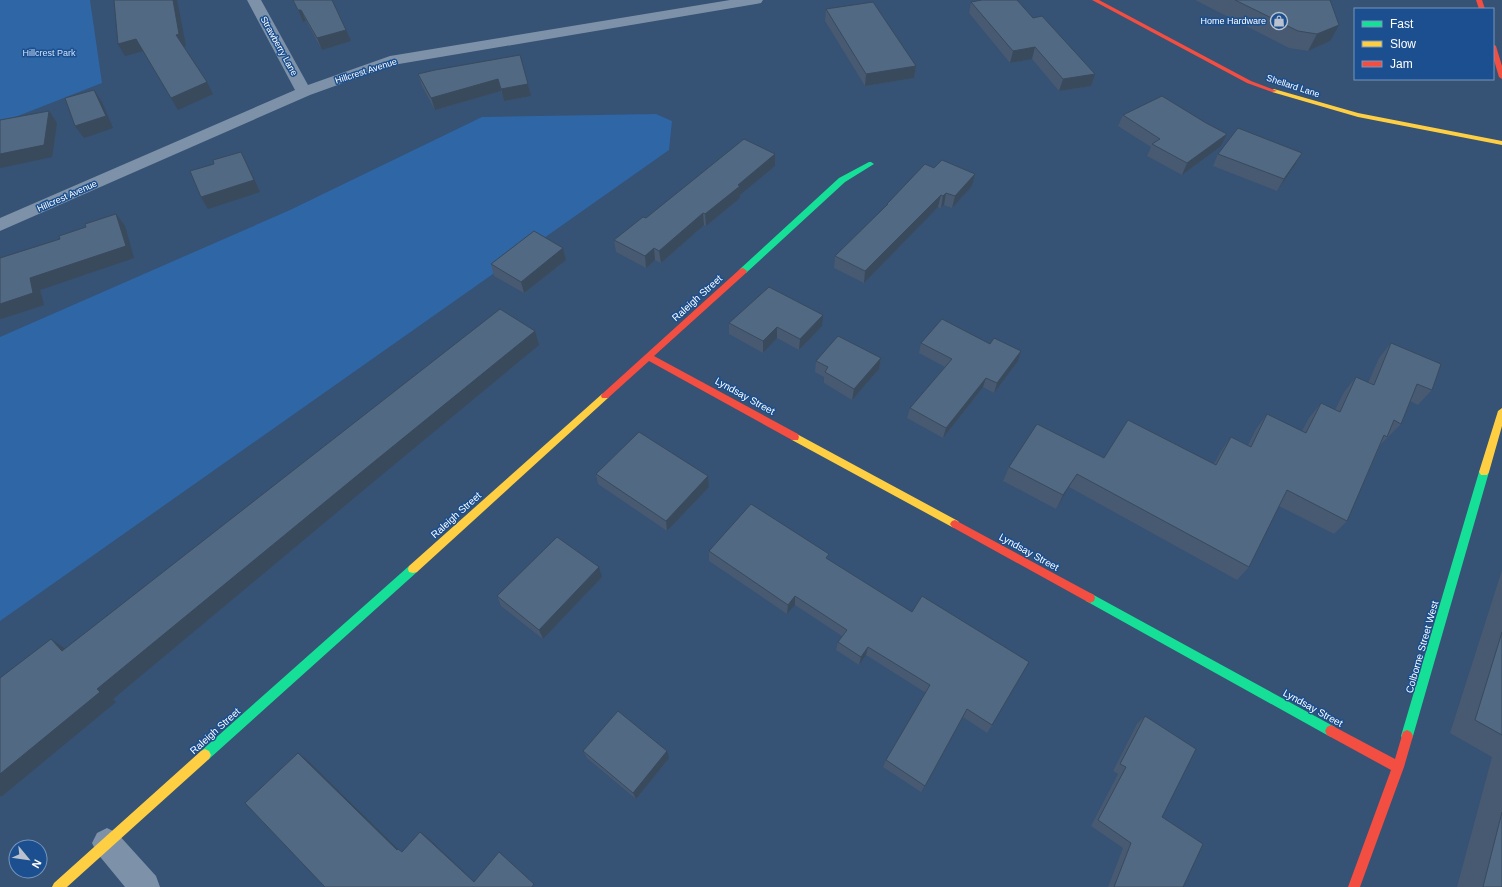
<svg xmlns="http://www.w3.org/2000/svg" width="1502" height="887" font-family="Arial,sans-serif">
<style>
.green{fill:#2f66a5}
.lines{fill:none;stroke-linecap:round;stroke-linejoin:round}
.street{fill:#7d92a8;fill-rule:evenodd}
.fast{fill:#16e098;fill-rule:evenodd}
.slow{fill:#ffcf43;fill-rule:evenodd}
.jam{fill:#f24e42;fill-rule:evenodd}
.wall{fill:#475a72}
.shaded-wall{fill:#394a5c}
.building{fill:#526984;stroke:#394a5c}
.labels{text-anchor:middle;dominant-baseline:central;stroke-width:3;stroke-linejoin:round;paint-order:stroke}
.far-poi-label{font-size:9px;fill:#fff;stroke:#1b4f8f;text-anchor:end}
.far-street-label{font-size:9px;fill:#fff;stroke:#1b4f8f}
.far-park-label{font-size:9px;fill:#cfe3fa;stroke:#1b4f8f}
.street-label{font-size:10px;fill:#fff;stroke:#1b4f8f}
</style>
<rect width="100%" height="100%" fill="#365274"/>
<path class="green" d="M 0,0 L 90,0 L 102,83 L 0,123 Z
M 656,114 L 672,121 L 669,150 L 0,621 L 0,337 L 290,210 L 482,117 Z"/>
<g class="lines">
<path class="street" d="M 247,0 L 261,0 L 308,85 L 390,56 L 730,0 L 763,0 L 761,3 L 756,4 L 393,65 L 310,95 L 0,231 L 0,218 L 295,90 Z
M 107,828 L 117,833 L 156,876 L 160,887 L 125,887 L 97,853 L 92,843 L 97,833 Z"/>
<path class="fast" d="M 869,162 L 871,162 L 874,164 L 845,182 L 746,273 L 740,273 L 739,271 L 740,269 L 839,178 Z
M 1484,468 L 1487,469 L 1489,472 L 1413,736 L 1411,740 L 1407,742 L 1403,740 L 1401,736 L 1479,472 L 1481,469 Z
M 413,565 L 417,566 L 418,569 L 417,572 L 209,759 L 205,761 L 201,759 L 199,755 L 201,751 L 409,566 Z
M 1090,593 L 1335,727 L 1337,731 L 1335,735 L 1331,737 L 1327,735 L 1086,601 L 1085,598 L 1086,595 Z"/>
<path class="slow" d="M 1274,89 L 1358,113 L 1502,141 L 1502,145 L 1358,117 L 1272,92 L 1272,90 Z
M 605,393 L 609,396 L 608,398 L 417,572 L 413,573 L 409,572 L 408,569 L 409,566 L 602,394 Z
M 1502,408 L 1502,426 L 1489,472 L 1487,475 L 1481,475 L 1479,472 L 1498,411 Z
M 795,433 L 958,521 L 960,524 L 958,527 L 955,528 L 952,527 L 792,440 L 791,437 L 792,434 Z
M 205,749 L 209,751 L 211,755 L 209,759 L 67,887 L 52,887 L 54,883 L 201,751 Z"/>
<path class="jam" d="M 1092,0 L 1099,0 L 1251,81 L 1277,91 L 1272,92 L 1247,83 Z
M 1476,0 L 1482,0 L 1485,9 L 1479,9 Z
M 1493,44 L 1496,46 L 1502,66 L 1502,79 L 1499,77 L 1493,57 Z
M 743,268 L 747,271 L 746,273 L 654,356 L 798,434 L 799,437 L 798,440 L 792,440 L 649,361 L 608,398 L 602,398 L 601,396 L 602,394 L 740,269 Z
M 955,520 L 1094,595 L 1095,598 L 1094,601 L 1090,603 L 1086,601 L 952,527 L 950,524 L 952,521 Z
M 1331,725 L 1395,759 L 1403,732 L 1407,730 L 1411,732 L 1413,736 L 1404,767 L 1360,887 L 1348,887 L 1391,770 L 1327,735 L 1325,731 L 1327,727 Z"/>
</g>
<path class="wall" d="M 293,0 L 351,41 L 322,50 L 306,21 L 303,22 Z
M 1195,0 L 1330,0 L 1330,41 L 1308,51 L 1289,48 Z
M 971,2 L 1033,18 L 1091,86 L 1059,91 L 1032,59 L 1010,63 L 969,13 Z
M 826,9 L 916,66 L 914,78 L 865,86 L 825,21 Z
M 418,74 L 528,84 L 531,96 L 504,101 L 501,91 L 435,110 L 422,86 Z
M 1123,115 L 1206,123 L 1227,134 L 1221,146 L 1182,175 L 1147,156 L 1151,147 L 1118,126 Z
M 1302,153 L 1295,165 L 1277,191 L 1213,166 L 1218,154 Z
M 775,154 L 775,166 L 740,195 L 740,198 L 706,226 L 704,225 L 661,263 L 655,260 L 646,268 L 616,252 L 614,240 L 646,218 Z
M 934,168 L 975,174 L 972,186 L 952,208 L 944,205 L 941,208 L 938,207 L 864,283 L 834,268 L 835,256 L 886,206 L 887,204 Z
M 563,248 L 566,260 L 524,293 L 494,276 L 491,264 Z
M 729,323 L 822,326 L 799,350 L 777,338 L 763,353 L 729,334 Z
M 921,343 L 990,344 L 1021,351 L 1018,361 L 994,393 L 983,387 L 943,438 L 907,418 L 910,408 L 945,367 L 919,353 Z
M 1391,343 L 1432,390 L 1418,405 L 1410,401 L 1401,424 L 1381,444 L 1347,521 L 1334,534 L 1279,506 L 1249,567 L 1237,580 L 1069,487 L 1056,509 L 1003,481 L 1009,467 L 1104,458 L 1214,464 L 1221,451 L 1231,437 L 1248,445 L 1256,429 L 1267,414 L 1302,431 L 1309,418 L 1321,403 L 1335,410 L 1344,392 L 1356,377 L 1368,383 L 1379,358 Z
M 881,358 L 879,369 L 852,400 L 824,383 L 824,377 L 815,372 L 816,361 Z
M 596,474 L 708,476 L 709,487 L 667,531 L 598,484 Z
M 709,551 L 828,560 L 992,725 L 987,733 L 963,717 L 921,792 L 883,767 L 886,760 L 926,693 L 866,655 L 859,665 L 836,650 L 838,642 L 842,636 L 795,605 L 787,614 L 709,561 Z
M 1502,570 L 1502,887 L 1457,887 L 1492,757 L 1450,733 Z
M 602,577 L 543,639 L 501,606 L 497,596 Z
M 1145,716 L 1162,817 L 1183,887 L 1108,887 L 1123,848 L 1091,826 L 1118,774 L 1113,771 L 1137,724 Z
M 583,751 L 669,758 L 636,799 L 587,758 Z"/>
<path class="shaded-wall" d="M 173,0 L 177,0 L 186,46 L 182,47 L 176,35 Z
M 298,10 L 301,10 L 306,21 L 303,22 Z
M 1339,25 L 1330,41 L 1308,51 L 1317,34 Z
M 346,30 L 351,41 L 322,50 L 317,38 Z
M 136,39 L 143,51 L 125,56 L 118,44 Z
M 1035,47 L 1032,59 L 1010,63 L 1013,51 Z
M 916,66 L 914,78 L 865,86 L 866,74 Z
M 1095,74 L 1091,86 L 1059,91 L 1063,79 Z
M 498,79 L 501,91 L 435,110 L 431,98 Z
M 207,82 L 213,94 L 178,110 L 171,98 Z
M 528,84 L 531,96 L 504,101 L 501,89 Z
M 94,90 L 102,102 L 113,128 L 84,138 L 75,126 Z
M 49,111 L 57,123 L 52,157 L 0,168 L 0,154 Z
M 1227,134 L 1221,146 L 1182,175 L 1187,163 Z
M 241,152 L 247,164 L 260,192 L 208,209 L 201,197 Z
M 1302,153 L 1295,165 L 1277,191 L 1284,179 Z
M 775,154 L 775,166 L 740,195 L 740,198 L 706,226 L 705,214 L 738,185 Z
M 975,174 L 972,186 L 952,208 L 955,196 Z
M 946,193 L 944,205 L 941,208 L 943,196 Z
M 941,195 L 938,207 L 864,283 L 865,271 Z
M 703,213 L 704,225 L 661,263 L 659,251 Z
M 116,214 L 125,226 L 134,258 L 40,290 L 44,305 L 1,319 L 0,319 L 0,304 L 30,278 Z
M 563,248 L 566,260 L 524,293 L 521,282 Z
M 654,248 L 655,260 L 646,268 L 645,256 Z
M 823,315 L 822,326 L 799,350 L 800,339 Z
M 777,327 L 777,338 L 763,353 L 763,341 Z
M 535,331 L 539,345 L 378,478 L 113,699 L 116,702 L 2,796 L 1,796 L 0,797 L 0,774 L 97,689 L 370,465 Z
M 1021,351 L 1018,361 L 994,393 L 997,383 Z
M 881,358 L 879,369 L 852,400 L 854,389 Z
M 986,378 L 983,387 L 943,438 L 946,428 Z
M 1077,474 L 1069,487 L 1056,509 L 1063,495 Z
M 708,476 L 709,487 L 667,531 L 666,521 Z
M 599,567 L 602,577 L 543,639 L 539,630 Z
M 795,596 L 795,605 L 787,614 L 788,605 Z
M 51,639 L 67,650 L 62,651 Z
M 868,647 L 866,655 L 859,665 L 861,657 Z
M 667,751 L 669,758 L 636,799 L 633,793 Z
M 298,753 L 307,760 L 405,856 L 397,850 Z
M 420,832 L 427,837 L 480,887 L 474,882 Z"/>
<path class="building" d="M 114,0 L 173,0 L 179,34 L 176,35 L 207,82 L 171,98 L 136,39 L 118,44 Z
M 293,0 L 332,0 L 346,30 L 317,38 L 301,10 L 298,10 Z
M 982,0 L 1017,0 L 1033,18 L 1042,16 L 1095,74 L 1063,79 L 1035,47 L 1013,51 L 971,2 Z
M 1235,0 L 1330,0 L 1339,25 L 1317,34 L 1298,31 Z
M 873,2 L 916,66 L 866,74 L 826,9 Z
M 520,55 L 528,84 L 501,89 L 498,79 L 431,98 L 418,74 L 435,70 Z
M 94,90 L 106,116 L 75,126 L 65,98 Z
M 1162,96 L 1206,123 L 1227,134 L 1187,163 L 1152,144 L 1160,139 L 1123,115 Z
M 49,111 L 44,145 L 0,154 L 0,120 Z
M 1238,128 L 1302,153 L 1284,179 L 1218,154 Z
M 744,139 L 775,154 L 738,185 L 740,186 L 705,214 L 703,213 L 659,251 L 654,248 L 645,256 L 614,240 L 643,217 L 646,218 Z
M 241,152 L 254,180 L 201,197 L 190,171 L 214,164 L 213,160 Z
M 942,160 L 975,174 L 955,196 L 946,193 L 943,196 L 941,195 L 865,271 L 835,256 L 888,204 L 887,204 L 925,164 L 934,168 Z
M 116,214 L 126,246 L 30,278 L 33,293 L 0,304 L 0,258 L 60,239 L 59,236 L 86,227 L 85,224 Z
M 534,231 L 563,248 L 521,282 L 491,264 Z
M 769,287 L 823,315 L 800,339 L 777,327 L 763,341 L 729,323 Z
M 500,309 L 535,331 L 370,465 L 97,689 L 100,692 L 0,774 L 0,678 L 51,639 L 62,651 Z
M 942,319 L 990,344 L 994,338 L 1021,351 L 997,383 L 986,378 L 946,428 L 910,408 L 952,359 L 921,343 Z
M 838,336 L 881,358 L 854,389 L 825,372 L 828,367 L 816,361 Z
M 1391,343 L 1441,364 L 1432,390 L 1417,384 L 1401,424 L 1394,420 L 1387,437 L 1384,435 L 1347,521 L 1287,490 L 1249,567 L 1077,474 L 1063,495 L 1009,467 L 1037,424 L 1104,458 L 1128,420 L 1216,465 L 1231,437 L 1251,447 L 1267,414 L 1306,433 L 1321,403 L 1340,412 L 1356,377 L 1374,385 Z
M 639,432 L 708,476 L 666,521 L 596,474 Z
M 751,504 L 829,554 L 826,558 L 912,612 L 922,596 L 1029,662 L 992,725 L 967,709 L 925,786 L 886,760 L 930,685 L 868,647 L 861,657 L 838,642 L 847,630 L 795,596 L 788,605 L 709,551 Z
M 557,537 L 599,567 L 539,630 L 497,596 Z
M 1502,632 L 1502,735 L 1475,720 Z
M 618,711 L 667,751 L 633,793 L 583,751 Z
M 1145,716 L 1196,749 L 1162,817 L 1203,844 L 1183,887 L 1114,887 L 1131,843 L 1098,820 L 1126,767 L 1120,764 Z
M 298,753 L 397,850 L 398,849 L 402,852 L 420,832 L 474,882 L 499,852 L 534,884 L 532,887 L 325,887 L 245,803 Z
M 1502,812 L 1502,887 L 1483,887 Z"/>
<defs>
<g id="shop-ring" transform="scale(0.9)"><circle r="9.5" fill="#1b4f8f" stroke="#b9c2ce" stroke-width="1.5"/><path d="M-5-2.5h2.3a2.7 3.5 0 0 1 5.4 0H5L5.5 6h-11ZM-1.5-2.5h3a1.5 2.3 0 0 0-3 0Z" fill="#b9c2ce"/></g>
</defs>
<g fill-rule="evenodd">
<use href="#shop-ring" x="1279" y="21"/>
</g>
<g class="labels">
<g class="far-poi-label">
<text x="1266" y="21">Home Hardware</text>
</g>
<g class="far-street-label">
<text transform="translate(279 46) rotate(61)">Strawberry Lane</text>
<text transform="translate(366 71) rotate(-18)">Hillcrest Avenue</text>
<text transform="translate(1293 86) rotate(18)">Shellard Lane</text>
<text transform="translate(67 196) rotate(-24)">Hillcrest Avenue</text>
</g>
<g class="far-park-label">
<text x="49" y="53">Hillcrest Park</text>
</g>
<g class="street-label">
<text transform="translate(697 298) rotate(-42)">Raleigh Street</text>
<text transform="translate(745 396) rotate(29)">Lyndsay Street</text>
<text transform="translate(456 515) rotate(-42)">Raleigh Street</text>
<text transform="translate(1029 552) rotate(29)">Lyndsay Street</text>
<text transform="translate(1422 647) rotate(-74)">Colborne Street West</text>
<text transform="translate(1313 708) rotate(29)">Lyndsay Street</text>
<text transform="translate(215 731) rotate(-42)">Raleigh Street</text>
</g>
</g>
<rect x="1354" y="8" width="140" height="72" fill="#1b4f8f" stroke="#7695bc"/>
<rect x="1362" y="21" width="20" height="6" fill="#16e098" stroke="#7695bc"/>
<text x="1390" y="28" font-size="12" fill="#ffffff">Fast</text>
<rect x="1362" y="41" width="20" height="6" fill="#ffcf43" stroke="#7695bc"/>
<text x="1390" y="48" font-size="12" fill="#ffffff">Slow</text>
<rect x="1362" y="61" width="20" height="6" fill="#f24e42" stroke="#7695bc"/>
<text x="1390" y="68" font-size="12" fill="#ffffff">Jam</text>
<g transform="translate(28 859) rotate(119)"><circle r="19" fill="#1b4f8f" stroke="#7695bc"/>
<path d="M0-3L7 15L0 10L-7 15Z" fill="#b9c2ce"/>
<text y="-6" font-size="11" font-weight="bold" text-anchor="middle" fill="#ffffff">N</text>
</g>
</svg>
